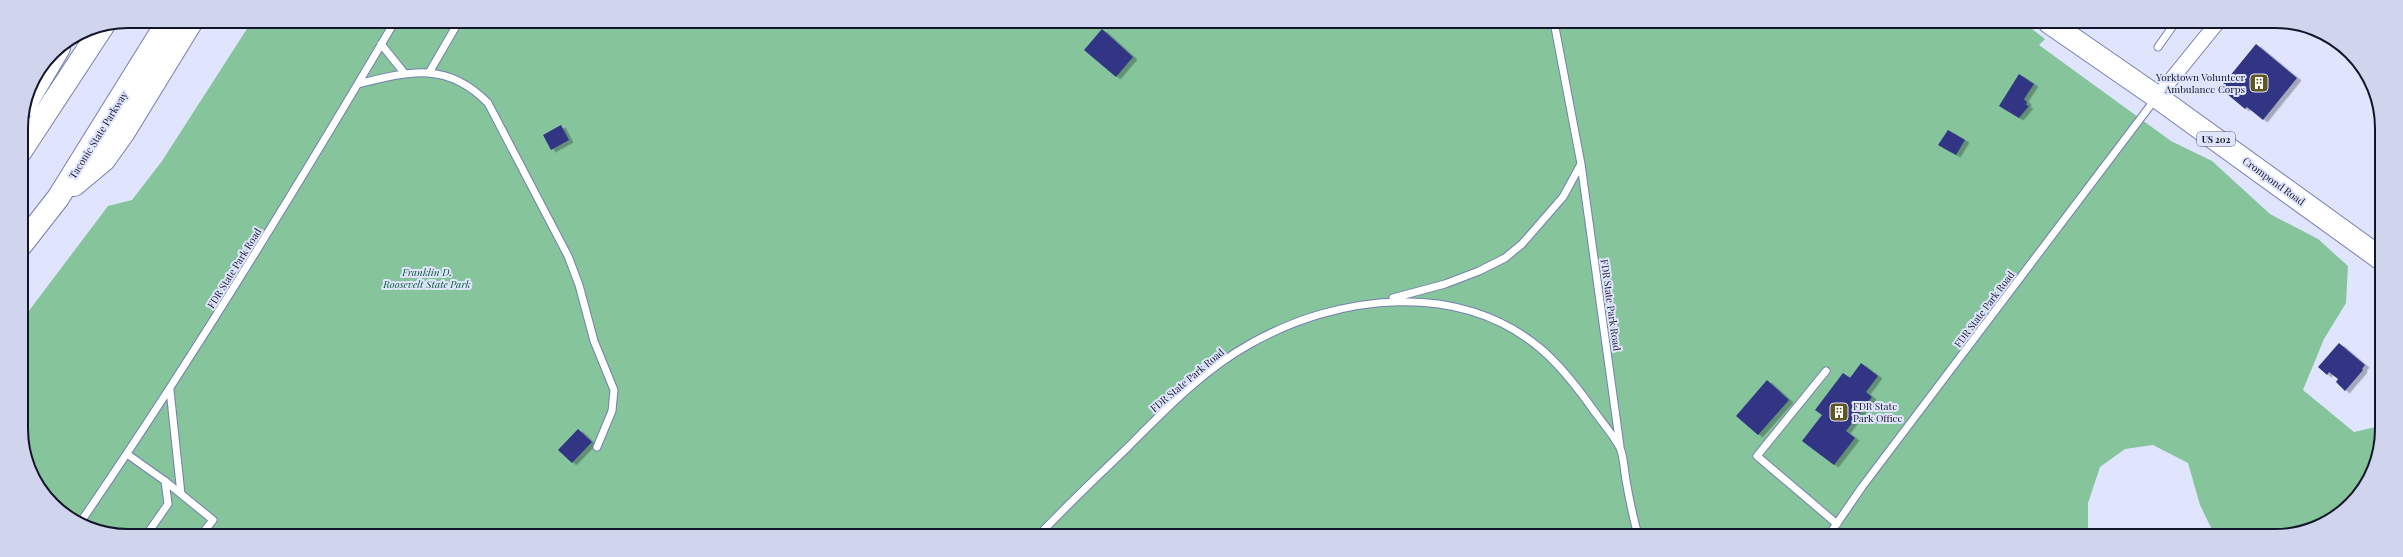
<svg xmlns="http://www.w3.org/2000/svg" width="2403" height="557" font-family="'Playfair Display',serif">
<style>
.green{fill:#86c49c}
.building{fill:#303483;filter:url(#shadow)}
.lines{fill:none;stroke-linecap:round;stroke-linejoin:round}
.lane-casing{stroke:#757eb3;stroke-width:9}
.street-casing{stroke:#757eb3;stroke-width:16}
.highway-casing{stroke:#757eb3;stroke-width:24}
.lane{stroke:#fff;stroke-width:7}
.street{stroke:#fff;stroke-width:14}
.highway{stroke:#fff;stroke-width:22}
.labels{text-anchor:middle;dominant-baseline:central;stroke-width:4;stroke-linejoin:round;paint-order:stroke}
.shield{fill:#e0e5fd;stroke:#50546a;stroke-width:1}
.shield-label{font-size:9px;font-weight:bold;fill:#13162b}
.poi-label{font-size:10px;fill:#13162b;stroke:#e0e5fd;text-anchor:end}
.street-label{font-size:10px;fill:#13162b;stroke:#e0e5fd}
.park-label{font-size:10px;font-style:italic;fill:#045631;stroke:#e0e5fd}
.rim{fill:none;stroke:#13162b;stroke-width:2}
</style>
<defs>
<filter id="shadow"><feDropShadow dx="4.5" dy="2.5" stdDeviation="0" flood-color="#0004"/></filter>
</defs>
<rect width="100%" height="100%" fill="#e0e5fd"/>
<path class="green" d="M 252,21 L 2024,23 L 2045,39 L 2039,45 L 2171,141 L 2212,161 L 2270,214 L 2318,239 L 2348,266 L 2346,303 L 2324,339 L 2303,390 L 2354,432 L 2380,426 C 2380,487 2342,526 2283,536 C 2261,539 2237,536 2215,536 L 2200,505 L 2188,463 L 2153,445 L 2125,449 L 2100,467 L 2088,503 L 2088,536 L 108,534 L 53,505 L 23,450 L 22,320 L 108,206 L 132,200 L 162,161 Z"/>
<path class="building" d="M 1102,29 L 1133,57 L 1116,77 L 1084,50 Z
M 2256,44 L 2297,78 L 2263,120 L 2247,107 L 2245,109 L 2220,88 Z
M 2019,74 L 2034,84 L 2024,99 L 2027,102 L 2026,105 L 2029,106 L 2019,118 L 1999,106 Z
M 561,125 L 569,140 L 551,150 L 543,135 Z
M 1948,130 L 1965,140 L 1956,155 L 1938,145 Z
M 2339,343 L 2365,365 L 2362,369 L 2363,370 L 2345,391 L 2336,382 L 2338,379 L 2329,372 L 2327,375 L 2318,367 Z
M 1861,363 L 1878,376 L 1866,392 L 1872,397 L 1846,431 L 1855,438 L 1834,465 L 1802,441 L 1822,415 L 1815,410 L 1843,373 L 1850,378 Z
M 1767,380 L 1789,400 L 1758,435 L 1736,416 Z
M 578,429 L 592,442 L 572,463 L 558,450 Z"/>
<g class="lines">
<g class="lane-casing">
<path id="lane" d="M 381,44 L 405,74
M 2158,47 L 2175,23
M 430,71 L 459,21
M 358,84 C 410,71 447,61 488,103 L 568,256 L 579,285 L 594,341 L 614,390 L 612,411 L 597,447
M 1581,164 L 1620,446
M 1393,298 L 1445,284 L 1479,271 L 1505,258 L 1522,244 L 1563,197 L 1581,164 L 1554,22
M 1826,371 L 1757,456 L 1837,524
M 170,390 L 181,494
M 127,454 L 165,481 L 213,520 L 202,534
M 82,520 C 193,358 295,191 395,21
M 147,534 L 168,504 L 165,481
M 1039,535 C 1067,505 1097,477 1126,449 C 1164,411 1203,370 1250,344 C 1338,294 1460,280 1541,349 C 1561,366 1577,387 1592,408 C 1600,420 1613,434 1620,448 C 1624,457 1624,470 1626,480 C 1629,498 1633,517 1638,535
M 1829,535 L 1862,487 L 2156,98"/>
</g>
<g class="street-casing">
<path id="street" d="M 2157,97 L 2217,23"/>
</g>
<g class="highway-casing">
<path id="highway" d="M 2050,23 L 2157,97 L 2380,258
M 24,107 L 59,48
M 21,151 L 103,26
M 74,185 L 104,160 L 124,132 L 192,21
M 22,244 L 58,198 L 168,21"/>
</g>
<use href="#lane" class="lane"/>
<use href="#street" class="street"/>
<use href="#highway" class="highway"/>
</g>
<defs>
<g id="building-square" transform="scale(1)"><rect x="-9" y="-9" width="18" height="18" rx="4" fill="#625622" stroke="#e0e5fd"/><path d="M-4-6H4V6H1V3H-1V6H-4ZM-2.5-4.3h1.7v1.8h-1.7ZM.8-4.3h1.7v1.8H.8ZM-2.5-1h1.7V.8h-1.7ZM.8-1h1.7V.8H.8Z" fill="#fff"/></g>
</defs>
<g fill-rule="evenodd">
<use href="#building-square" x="2259" y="83"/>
<use href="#building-square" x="1839" y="412"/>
</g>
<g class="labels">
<rect class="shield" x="2197" y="132" width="38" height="14" rx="3"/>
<g class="shield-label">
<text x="2216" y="139">US 202</text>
</g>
<g class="poi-label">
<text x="2245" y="77">Yorktown Volunteer<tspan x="2245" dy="12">Ambulance Corps</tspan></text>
<text x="1853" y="406" text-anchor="start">FDR State<tspan x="1853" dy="12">Park Office</tspan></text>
</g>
<g class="street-label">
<text transform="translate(98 135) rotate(-58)">Taconic State Parkway</text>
<text transform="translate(2274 181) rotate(36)">Crompond Road</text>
<text transform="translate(234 268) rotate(-58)">FDR State Park Road</text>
<text transform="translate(1611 305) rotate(82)">FDR State Park Road</text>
<text transform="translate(1984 309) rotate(-53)">FDR State Park Road</text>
<text transform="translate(1187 380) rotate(-40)">FDR State Park Road</text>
</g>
<g class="park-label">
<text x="427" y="272">Franklin D.<tspan x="427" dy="12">Roosevelt State Park</tspan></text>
</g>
</g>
<path d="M0 0H2403V557H0ZM128 28H2275A100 100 0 0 1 2375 128V429A100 100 0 0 1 2275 529H128A100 100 0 0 1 28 429V128A100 100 0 0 1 128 28Z" fill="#d0d4ec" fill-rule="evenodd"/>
<path class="rim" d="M128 28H2275A100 100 0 0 1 2375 128V429A100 100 0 0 1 2275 529H128A100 100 0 0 1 28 429V128A100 100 0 0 1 128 28Z"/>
</svg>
